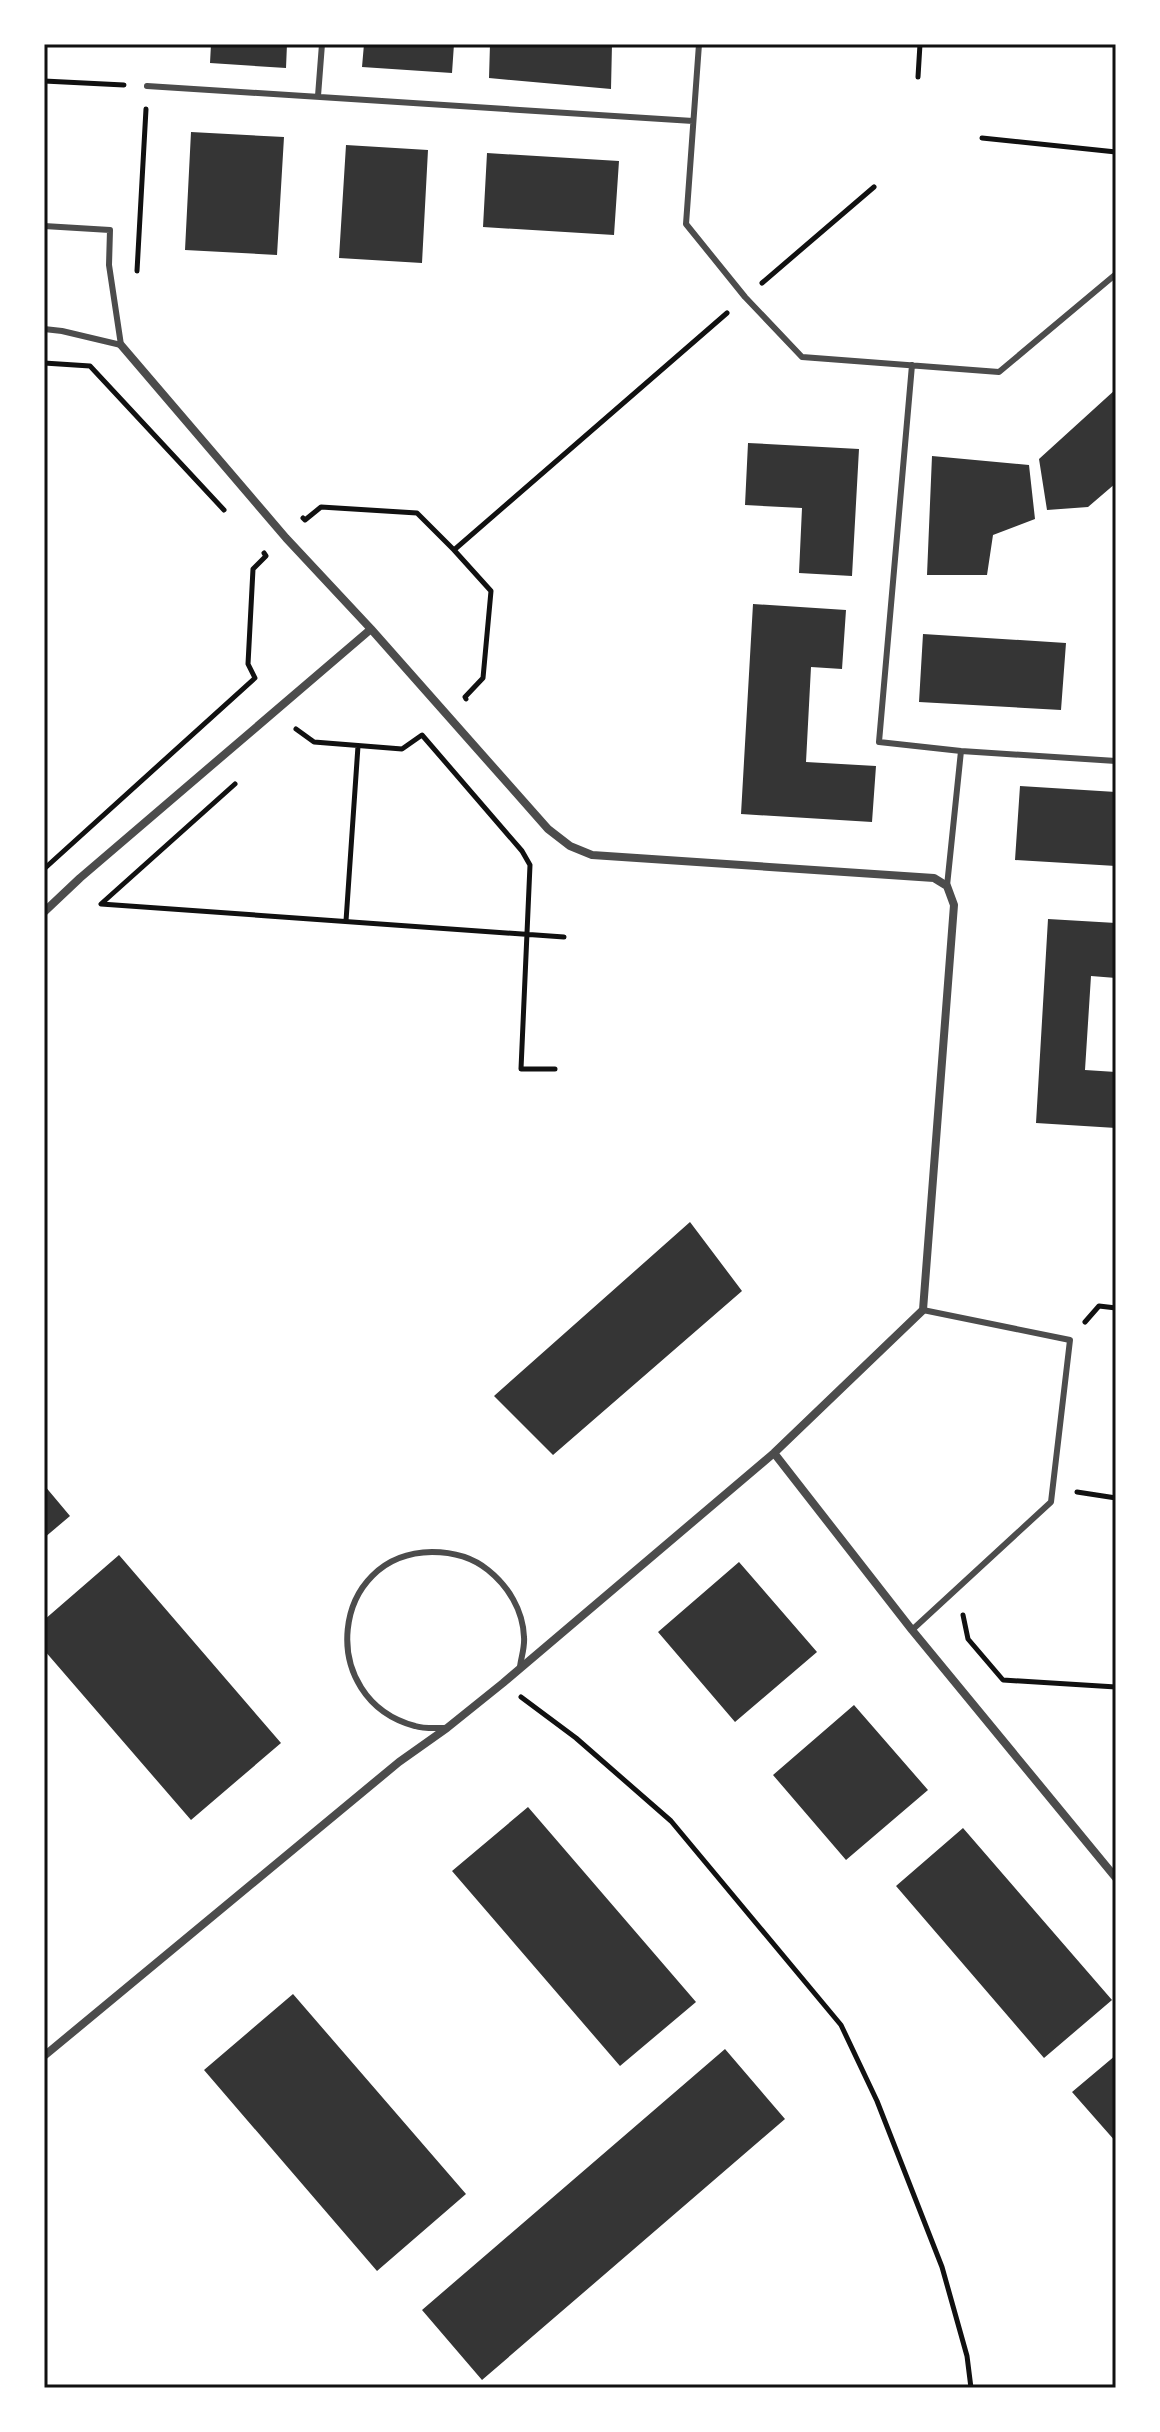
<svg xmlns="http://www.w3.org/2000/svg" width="1160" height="2432" font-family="Jost,sans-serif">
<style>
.building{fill:#353535}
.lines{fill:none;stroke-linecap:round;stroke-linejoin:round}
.path{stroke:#111;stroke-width:5}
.service{stroke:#4c4c4c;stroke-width:6}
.minor{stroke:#4c4c4c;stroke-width:8}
.neatline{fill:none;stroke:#111;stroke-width:3}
</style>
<rect width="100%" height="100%" fill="#fff"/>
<path class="building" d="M 211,44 L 287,44 L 286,68 L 210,63 Z
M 364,44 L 454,44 L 452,73 L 362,67 Z
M 490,44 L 612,44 L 611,89 L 489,78 Z
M 191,132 L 284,137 L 277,255 L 185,250 Z
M 346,145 L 428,150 L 422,263 L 339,258 Z
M 487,153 L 619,161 L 614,235 L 483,227 Z
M 1116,389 L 1116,483 L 1088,507 L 1047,510 L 1039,459 Z
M 748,443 L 859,449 L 852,576 L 799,573 L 802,508 L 745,505 Z
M 932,456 L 1029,465 L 1035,519 L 993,535 L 987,575 L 927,575 Z
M 753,604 L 846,610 L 842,669 L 811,667 L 806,762 L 876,766 L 872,822 L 741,814 Z
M 923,634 L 1066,643 L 1061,710 L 919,702 Z
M 1020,786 L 1116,792 L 1116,866 L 1015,860 Z
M 1048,919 L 1116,923 L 1116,978 L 1091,976 L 1085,1070 L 1116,1072 L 1116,1128 L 1036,1123 Z
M 690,1222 L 742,1291 L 553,1455 L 494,1396 Z
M 44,1485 L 70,1516 L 44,1538 Z
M 119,1555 L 281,1743 L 191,1820 L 44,1650 L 44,1620 Z
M 739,1562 L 817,1652 L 735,1722 L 658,1632 Z
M 854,1705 L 928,1790 L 846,1860 L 773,1775 Z
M 528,1807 L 696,2002 L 620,2066 L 452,1871 Z
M 963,1828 L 1112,2000 L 1044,2058 L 896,1886 Z
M 293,1994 L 466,2194 L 377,2271 L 204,2070 Z
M 725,2049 L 785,2119 L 482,2380 L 422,2310 Z
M 1116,2055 L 1116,2142 L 1072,2092 Z"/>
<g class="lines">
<path class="path" d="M 918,77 L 920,44
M 44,81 L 124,85
M 982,138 L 1116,152
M 137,271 L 146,109
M 762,283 L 874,187
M 44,363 L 90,366 L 224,510
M 303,518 L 305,520 L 321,507 L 417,513 L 454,550 L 727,313
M 454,550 L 491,591 L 483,678 L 465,697 L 466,699
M 296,729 L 314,742 L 402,749 L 422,735 L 522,851 L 530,865 L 521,1069 L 555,1069
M 235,784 L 101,904 L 564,937
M 44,869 L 255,678 L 248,664 L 253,569 L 266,556 L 264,553
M 346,921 L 358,746
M 1085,1322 L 1099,1306 L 1116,1308
M 1077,1492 L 1116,1498
M 963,1615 L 968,1639 L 1003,1680 L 1116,1687
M 521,1697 L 576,1738 L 671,1821 L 841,2025 L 877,2101 L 942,2267 L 967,2356 L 971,2388"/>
<path class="service" d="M 699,44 L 686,224 L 745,297 L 802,357 L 999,372 L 1116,274
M 147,86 L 693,121
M 318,96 L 322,44
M 44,226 L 110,230 L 109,265 L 121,345 L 62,331 L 44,329
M 912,365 L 879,742 L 961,751 L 1116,761
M 947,886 L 961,751
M 912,1630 L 1051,1502 L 1070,1340 L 923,1310
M 445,1728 C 436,1728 424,1729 415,1726 C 315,1699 330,1553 432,1552 C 453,1552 472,1557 488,1570 C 508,1586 523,1610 524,1637 C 525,1647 521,1658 520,1667"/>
<path class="minor" d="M 44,912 L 80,878 L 371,629
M 774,1453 L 912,1630 L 1116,1878
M 44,2056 L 399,1762 L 447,1728 L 503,1683 L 774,1453 L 923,1310 L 954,905 L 947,886 L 934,878 L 592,855 L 570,846 L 548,829 L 371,629 L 286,538 L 121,345"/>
</g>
<rect width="1160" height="2432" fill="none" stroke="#ffffff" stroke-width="92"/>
<rect x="46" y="46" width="1068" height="2340" class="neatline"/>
</svg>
